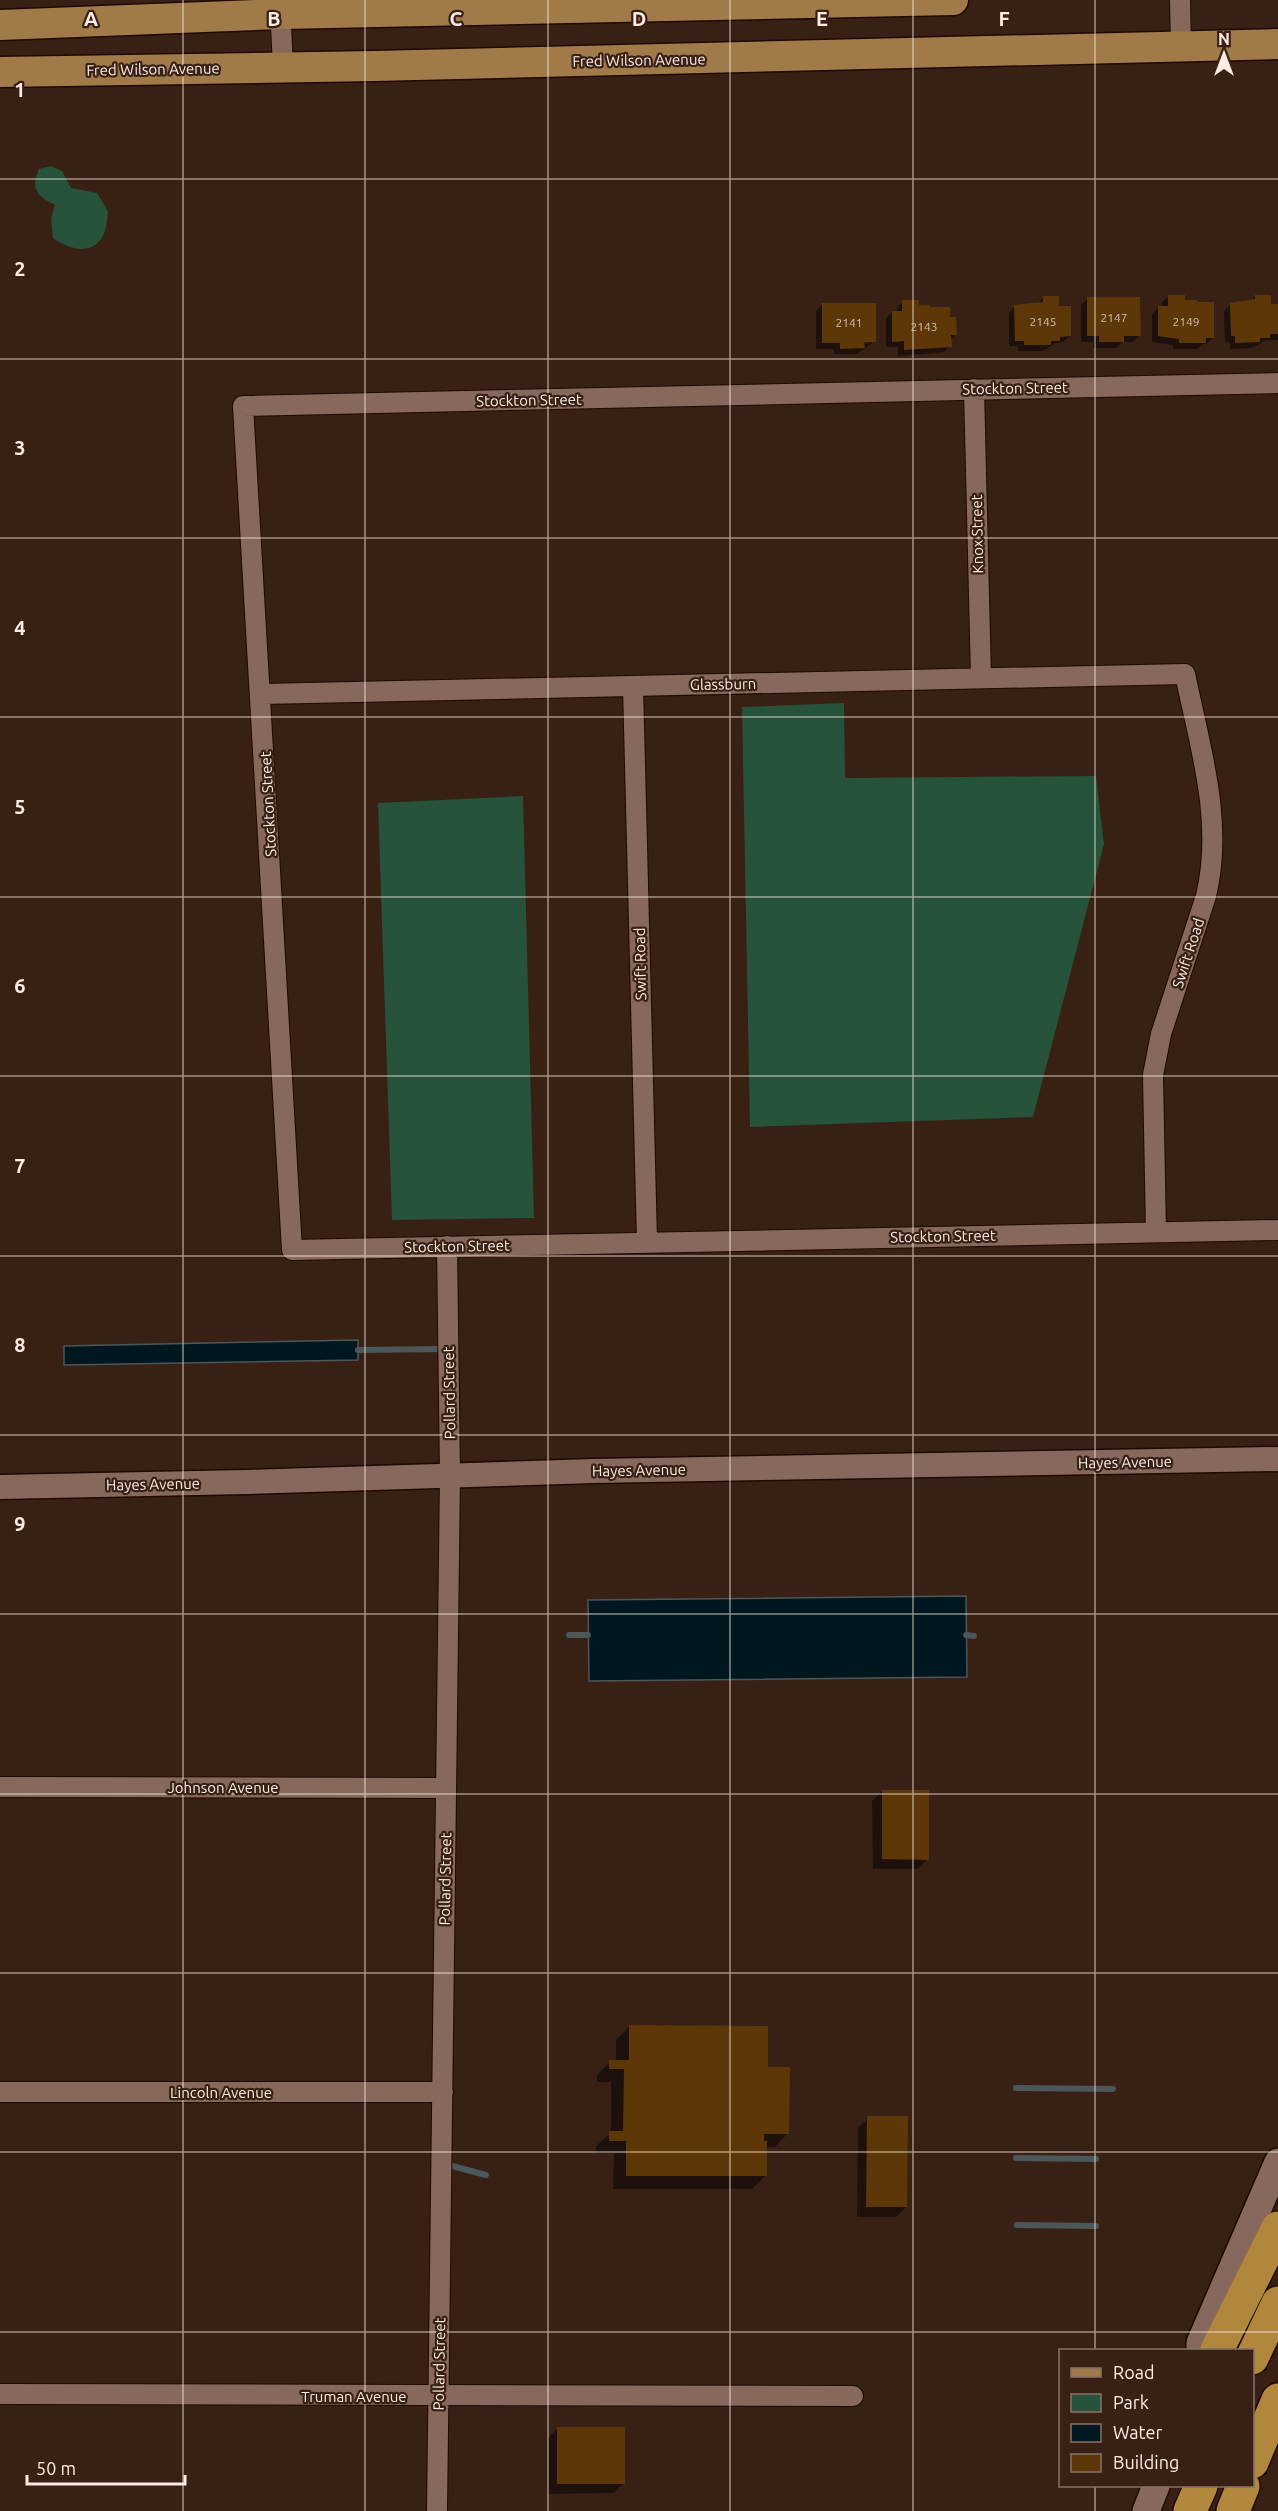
<svg xmlns="http://www.w3.org/2000/svg" width="1278" height="2511" font-family="Ubuntu,sans-serif">
<style>
.green{fill:#26533a}
.water{fill:#00171f;stroke:#4c575a;stroke-width:1.5}
.shadow{fill:#0007;fill-rule:evenodd}
.lines{fill:none;stroke-linecap:round;stroke-linejoin:round}
.stream{stroke:#4c575a;stroke-width:6}
.building{fill:#5d3708}
.minor-casing{stroke:#1f0902;stroke-width:22}
.tertiary-casing{stroke:#1f0902;stroke-width:27}
.secondary-casing{stroke:#1f0902;stroke-width:30}
.primary-casing{stroke:#1f0902;stroke-width:33}
.motorway-casing{stroke:#1f0902;stroke-width:36}
.minor{stroke:#86695c;stroke-width:20}
.tertiary{stroke:#86695c;stroke-width:24}
.secondary{stroke:#86695c;stroke-width:27}
.primary{stroke:#a07b49;stroke-width:30}
.motorway{stroke:#b1873d;stroke-width:33}
.grid{fill:none;stroke:#feece5;stroke-width:1.5;stroke-opacity:0.55}
.labels{text-anchor:middle;dominant-baseline:central;stroke-width:4.5;stroke-linejoin:round;paint-order:stroke}
.number-label{font-size:12px;fill:#d6bfae}
.street-label{font-size:15px;fill:#feece5;stroke:#392015}
.grid-label{font-size:20px;text-anchor:middle;font-weight:bold;fill:#feece5;stroke:#392015;stroke-width:4.5;stroke-linejoin:round;paint-order:stroke}
</style>
<rect width="100%" height="100%" fill="#392015"/>
<path class="green" d="M 51,166 L 62,171 L 71,188 L 97,193 L 108,211 C 107,219 107,231 101,239 C 89,256 67,248 53,238 L 51,218 L 55,205 C 37,196 30,190 39,169 Z
M 844,703 L 845,778 L 1096,776 L 1104,844 L 1033,1117 L 750,1127 L 742,707 Z
M 523,796 L 534,1218 L 392,1220 L 378,803 Z"/>
<path class="water" d="M 358,1340 L 358,1360 L 64,1365 L 64,1346 Z
M 966,1596 L 967,1677 L 589,1681 L 588,1600 Z"/>
<path class="shadow" d="M 1169,296 L 1183,301 L 1213,338 L 1206,344 L 1202,344 L 1198,349 L 1173,349 L 1173,345 L 1152,342 L 1152,314 L 1158,308 L 1162,307 L 1162,302 Z
M 1255,296 L 1269,305 L 1278,305 L 1278,340 L 1266,340 L 1252,348 L 1230,349 L 1230,342 L 1225,342 L 1224,311 L 1231,304 L 1250,302 Z
M 1044,297 L 1058,308 L 1070,336 L 1063,342 L 1056,343 L 1043,351 L 1018,351 L 1018,346 L 1009,346 L 1009,313 L 1015,306 L 1029,306 L 1032,303 L 1038,303 Z
M 1087,299 L 1139,336 L 1133,342 L 1122,342 L 1116,348 L 1093,348 L 1093,342 L 1081,342 L 1081,305 Z
M 903,302 L 949,318 L 955,335 L 950,340 L 950,346 L 944,352 L 898,356 L 898,347 L 886,347 L 886,318 L 892,312 L 897,312 L 897,308 Z
M 822,305 L 875,341 L 857,354 L 834,354 L 834,349 L 816,349 L 816,311 ZM 870,340 L 870,343 L 857,344 Z
M 882,1791 L 928,1859 L 918,1869 L 873,1869 L 872,1801 Z
M 629,2027 L 766,2069 L 788,2133 L 775,2147 L 765,2147 L 765,2176 L 752,2189 L 613,2189 L 614,2153 L 596,2153 L 596,2146 L 611,2133 L 611,2082 L 597,2082 L 597,2075 L 610,2062 L 616,2062 L 616,2040 Z
M 868,2118 L 906,2207 L 896,2217 L 857,2217 L 858,2128 Z
M 558,2428 L 624,2483 L 614,2493 L 548,2494 L 548,2438 Z"/>
<g class="lines">
<path class="stream" d="M 358,1350 L 445,1349
M 569,1635 L 588,1635
M 966,1635 L 974,1636
M 1016,2088 L 1113,2089
M 1016,2158 L 1096,2159
M 445,2164 L 486,2175
M 1017,2225 L 1096,2226"/>
</g>
<path class="building" d="M 1168,295 L 1185,295 L 1185,300 L 1197,300 L 1197,302 L 1214,302 L 1214,338 L 1206,338 L 1206,343 L 1179,343 L 1179,339 L 1158,336 L 1158,306 L 1168,306 Z
M 1255,295 L 1271,295 L 1271,304 L 1278,304 L 1278,334 L 1270,334 L 1270,338 L 1260,338 L 1260,342 L 1235,343 L 1235,336 L 1231,336 L 1230,303 L 1255,299 Z
M 1043,296 L 1059,296 L 1059,306 L 1071,306 L 1071,336 L 1060,337 L 1060,341 L 1051,341 L 1051,345 L 1024,345 L 1024,341 L 1015,341 L 1014,305 L 1043,302 Z
M 1087,297 L 1140,297 L 1141,336 L 1124,336 L 1124,342 L 1099,342 L 1099,336 L 1087,336 Z
M 902,300 L 919,300 L 919,305 L 930,305 L 930,307 L 950,307 L 950,317 L 956,317 L 957,335 L 951,335 L 952,347 L 904,350 L 904,341 L 892,342 L 892,311 L 902,311 Z
M 822,303 L 876,303 L 876,342 L 864,342 L 865,348 L 840,349 L 840,343 L 822,343 Z
M 882,1790 L 929,1790 L 929,1860 L 882,1859 Z
M 629,2025 L 768,2026 L 768,2067 L 790,2067 L 789,2134 L 764,2134 L 764,2141 L 767,2141 L 767,2176 L 626,2176 L 626,2141 L 609,2141 L 609,2131 L 623,2131 L 624,2069 L 609,2069 L 609,2060 L 629,2060 Z
M 867,2116 L 908,2116 L 907,2207 L 866,2207 Z
M 557,2427 L 625,2427 L 625,2484 L 557,2484 Z"/>
<g class="lines">
<g class="minor-casing">
<path id="minor" d="M 1180,0 L 1181,48
M 280,4 L 283,67
M 1278,383 L 243,406 L 292,1250 L 1278,1230
M 974,389 L 981,678
M 633,686 L 647,1241
M 262,694 L 1185,674 C 1200,747 1224,822 1206,896 L 1161,1034 L 1153,1075 L 1156,1232
M 0,1787 L 446,1788
M 0,2092 L 443,2092
M 0,2394 L 853,2396
M 437,2511 L 450,1475 L 447,1246"/>
</g>
<g class="tertiary-casing">
<path id="tertiary" d="M 0,1487 L 246,1482 L 593,1471 L 1278,1459"/>
</g>
<g class="secondary-casing">
<path id="secondary" d="M 1200,2350 L 1200,2343 L 1278,2162
M 1146,2511 L 1156,2486"/>
</g>
<g class="primary-casing">
<path id="primary" d="M 0,25 L 281,14 L 953,0
M 0,72 L 375,66 L 1278,44"/>
</g>
<g class="motorway-casing">
<path id="motorway" d="M 1217,2350 L 1278,2228
M 1252,2358 L 1278,2303
M 1252,2462 L 1278,2400
M 1190,2511 L 1201,2486
M 1233,2511 L 1243,2486"/>
</g>
<use href="#minor" class="minor"/>
<use href="#tertiary" class="tertiary"/>
<use href="#secondary" class="secondary"/>
<use href="#primary" class="primary"/>
<use href="#motorway" class="motorway"/>
</g>
<path class="grid" d="M 183,0 L 183,2511M 365,0 L 365,2511M 548,0 L 548,2511M 730,0 L 730,2511M 913,0 L 913,2511M 1095,0 L 1095,2350M 0,179 L 1278,179M 0,359 L 1278,359M 0,538 L 1278,538M 0,717 L 1278,717M 0,897 L 1278,897M 0,1076 L 1278,1076M 0,1256 L 1278,1256M 0,1435 L 1278,1435M 0,1614 L 1278,1614M 0,1794 L 1278,1794M 0,1973 L 1278,1973M 0,2152 L 1278,2152M 0,2332 L 1278,2332M 1095,2486 L 1095,2511"/>
<g class="labels">
<g class="number-label">
<text x="1114" y="317">2147</text>
<text x="1043" y="321">2145</text>
<text x="1186" y="321">2149</text>
<text x="849" y="322">2141</text>
<text x="924" y="326">2143</text>
</g>
<g class="street-label">
<text transform="translate(639 60) rotate(-1)">Fred Wilson Avenue</text>
<text transform="translate(153 69) rotate(-1)">Fred Wilson Avenue</text>
<text transform="translate(1015 388) rotate(-1)">Stockton Street</text>
<text transform="translate(529 400) rotate(-1)">Stockton Street</text>
<text transform="translate(977 534) rotate(-91)">Knox Street</text>
<text transform="translate(723 684) rotate(-1)">Glassburn</text>
<text transform="translate(268 804) rotate(-93)">Stockton Street</text>
<text transform="translate(1188 953) rotate(-72)">Swift Road</text>
<text transform="translate(640 964) rotate(-91)">Swift Road</text>
<text transform="translate(943 1236) rotate(-1)">Stockton Street</text>
<text transform="translate(457 1246) rotate(-1)">Stockton Street</text>
<text transform="translate(449 1393) rotate(-91)">Pollard Street</text>
<text transform="translate(1125 1462) rotate(-1)">Hayes Avenue</text>
<text transform="translate(639 1470) rotate(-1)">Hayes Avenue</text>
<text transform="translate(153 1484) rotate(-1)">Hayes Avenue</text>
<text x="223" y="1787">Johnson Avenue</text>
<text transform="translate(445 1879) rotate(-89)">Pollard Street</text>
<text x="221" y="2092">Lincoln Avenue</text>
<text transform="translate(439 2364) rotate(-89)">Pollard Street</text>
<text x="354" y="2396">Truman Avenue</text>
</g>
</g>
<g class="grid-label">
<text x="91" y="26">A</text>
<text x="274" y="26">B</text>
<text x="456" y="26">C</text>
<text x="639" y="26">D</text>
<text x="822" y="26">E</text>
<text x="1004" y="26">F</text>
<text x="20" y="97">1</text>
<text x="20" y="276">2</text>
<text x="20" y="455">3</text>
<text x="20" y="635">4</text>
<text x="20" y="814">5</text>
<text x="20" y="993">6</text>
<text x="20" y="1173">7</text>
<text x="20" y="1352">8</text>
<text x="20" y="1531">9</text>
</g>
<rect x="1059" y="2349" width="195" height="138" fill="#392015" stroke="#887268" stroke-width="1.5"/>
<rect x="1071" y="2368" width="30" height="9" fill="#a07b49" stroke="#887268" stroke-width="1.5"/>
<text x="1113" y="2379" font-size="18" fill="#feece5">Road</text>
<rect x="1071" y="2394" width="30" height="18" fill="#26533a" stroke="#887268" stroke-width="1.5"/>
<text x="1113" y="2409" font-size="18" fill="#feece5">Park</text>
<rect x="1071" y="2424" width="30" height="18" fill="#00171f" stroke="#887268" stroke-width="1.5"/>
<text x="1113" y="2439" font-size="18" fill="#feece5">Water</text>
<rect x="1071" y="2454" width="30" height="18" fill="#5d3708" stroke="#887268" stroke-width="1.5"/>
<text x="1113" y="2469" font-size="18" fill="#feece5">Building</text>
<g transform="translate(1224 54)" stroke="#392015" stroke-width="4.5" paint-order="stroke">
<path d="M0-4.5L10 22L0 15L-10 22Z" fill="#feece5"/>
<text y="-9" font-size="16" font-weight="bold" text-anchor="middle" fill="#feece5">N</text>
</g>
<path d="M27 2475v9h158v-9" fill="none" stroke="#feece5" stroke-width="3"/>
<text x="36" y="2475" font-size="18" fill="#feece5" stroke="#392015" stroke-width="4.5" paint-order="stroke">50 m</text>
</svg>
